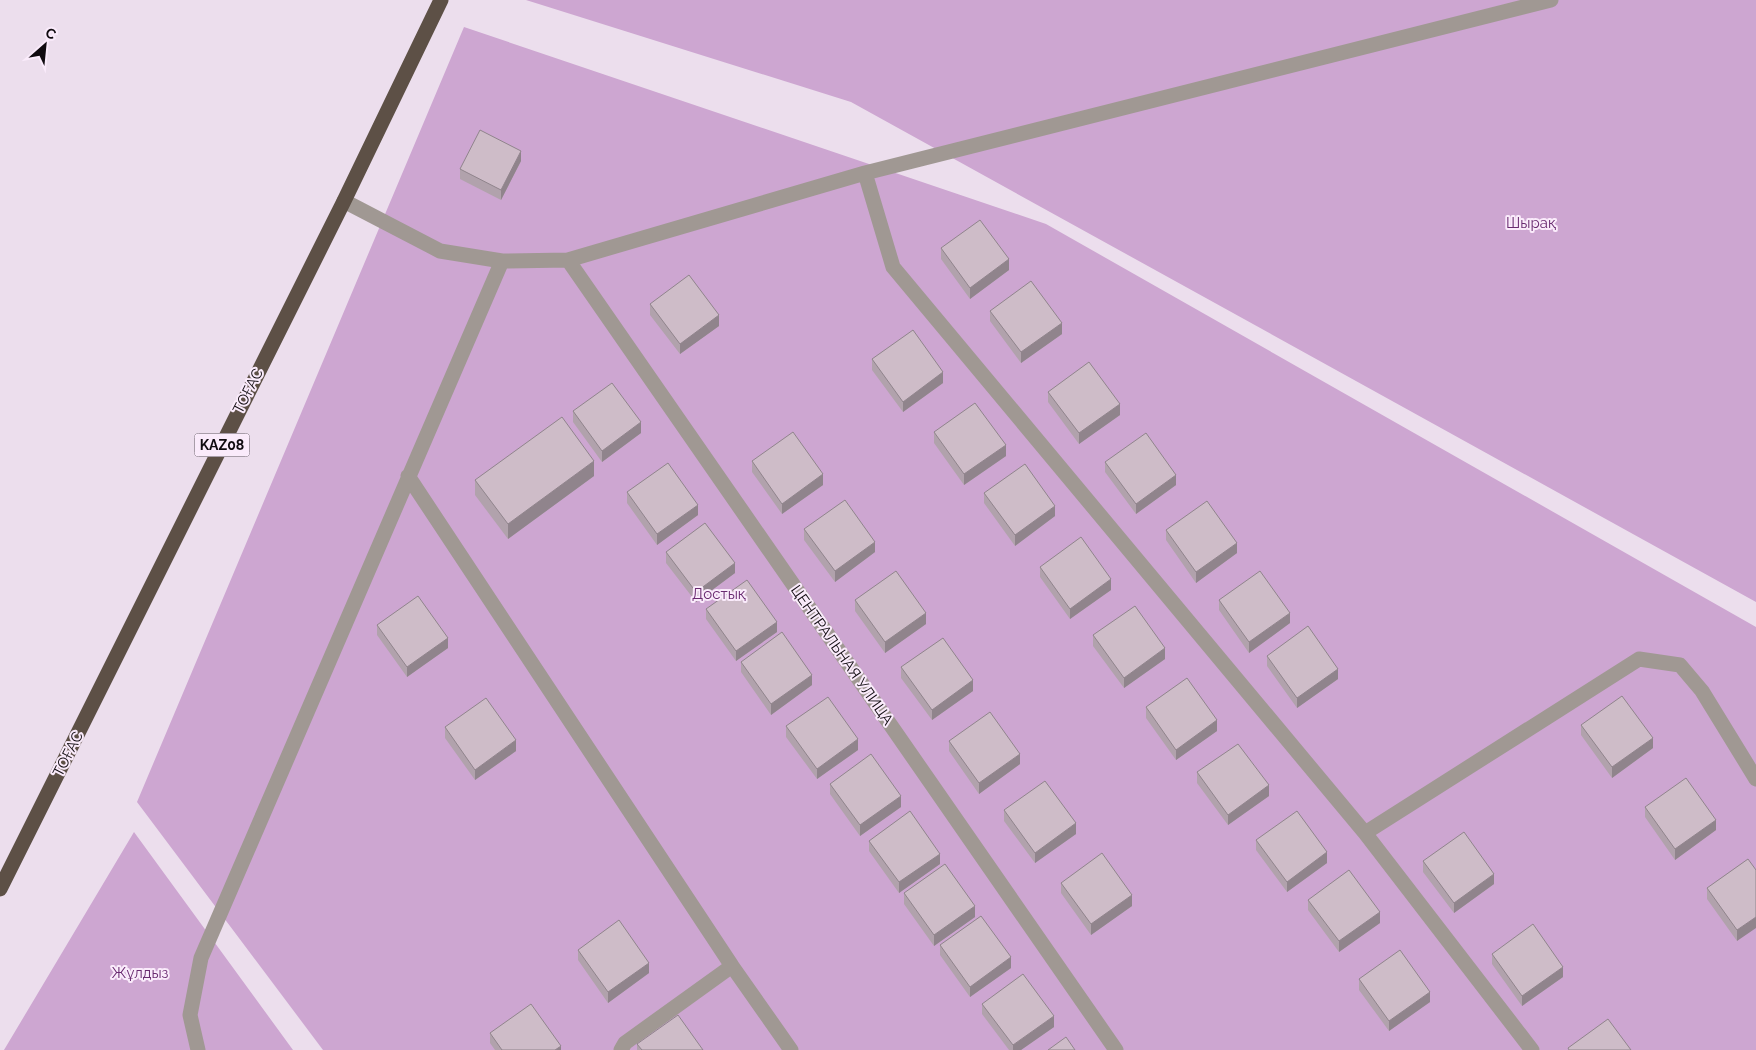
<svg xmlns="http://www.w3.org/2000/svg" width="1756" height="1050" font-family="Raleway,sans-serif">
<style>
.green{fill:#cda6d1}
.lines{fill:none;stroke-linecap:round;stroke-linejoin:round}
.minor{stroke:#a09893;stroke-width:15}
.trunk{stroke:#5d5046;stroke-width:15}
.wall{fill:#b1a2ac}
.shaded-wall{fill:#90848c}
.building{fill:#cebcc8;stroke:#90848c}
.labels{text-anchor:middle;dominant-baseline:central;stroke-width:4;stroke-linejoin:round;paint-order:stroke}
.shield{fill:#faebfb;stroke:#564e56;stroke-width:1}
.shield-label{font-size:14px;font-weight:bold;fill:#100b10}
.park-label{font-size:15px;fill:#692a70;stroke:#faebfb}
.street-label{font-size:15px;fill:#100b10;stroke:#faebfb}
</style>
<rect width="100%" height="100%" fill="#ecdeed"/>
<path class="green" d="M 526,0 L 1756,0 L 1756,602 L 851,102 Z
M 464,27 L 1046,224 L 1756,627 L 1756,1050 L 323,1050 L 137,802 Z
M 134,832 L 293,1050 L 4,1050 Z"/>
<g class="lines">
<path class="minor" d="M 865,173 L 893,267 L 1365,833 L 1532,1050
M 344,201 L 440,251 L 502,261 L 568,260 L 865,173 L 1551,0
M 568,260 L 1116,1050
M 408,476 L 732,966 L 791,1050
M 1365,833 L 1639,659 L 1680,665 L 1702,691 L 1756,779
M 198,1050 L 190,1015 L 201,958 L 502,261
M 621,1050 L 625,1043 L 732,966"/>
<path class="trunk" d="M 0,889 L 344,201 L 441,0"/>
</g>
<path class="wall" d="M 521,161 L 501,200 L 460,179 L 460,169 Z
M 941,248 L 1009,270 L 970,299 L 941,259 Z
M 650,304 L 719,326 L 680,354 L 650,315 Z
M 990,311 L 1062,334 L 1021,363 L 990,321 Z
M 872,359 L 943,383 L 903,412 L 872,370 Z
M 1048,392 L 1120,415 L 1079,444 L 1048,402 Z
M 573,411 L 641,433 L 602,462 L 573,422 Z
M 934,432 L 1006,456 L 964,485 L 934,443 Z
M 752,461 L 823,485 L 782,514 L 752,472 Z
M 1105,462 L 1176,485 L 1136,514 L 1105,472 Z
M 594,476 L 508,539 L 475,495 L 475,480 Z
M 627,492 L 698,515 L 657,545 L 627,503 Z
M 984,493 L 1055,516 L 1015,546 L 984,503 Z
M 804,529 L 875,552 L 835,582 L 804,540 Z
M 1166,530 L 1237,553 L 1196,583 L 1166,540 Z
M 666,552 L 735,573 L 696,602 L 666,563 Z
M 1040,567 L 1111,590 L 1070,619 L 1040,577 Z
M 855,600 L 926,624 L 885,653 L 855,611 Z
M 1219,600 L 1290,623 L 1249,653 L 1219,610 Z
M 706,609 L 777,632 L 736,661 L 706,619 Z
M 377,625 L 448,648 L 407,677 L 377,635 Z
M 1093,635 L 1165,659 L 1124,688 L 1093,646 Z
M 1267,656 L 1338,679 L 1297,708 L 1267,666 Z
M 741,662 L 812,685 L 771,715 L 741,672 Z
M 901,667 L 973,691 L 932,720 L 901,678 Z
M 1146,707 L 1217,731 L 1176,760 L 1146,718 Z
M 1581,725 L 1653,748 L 1612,778 L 1581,735 Z
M 786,726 L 858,750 L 817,779 L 786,737 Z
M 445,727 L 516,751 L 475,780 L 445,738 Z
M 949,741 L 1020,764 L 979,794 L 949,751 Z
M 1197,772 L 1269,796 L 1228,825 L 1197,783 Z
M 830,784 L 901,807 L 860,836 L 830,794 Z
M 1645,807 L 1716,830 L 1675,860 L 1645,817 Z
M 1004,810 L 1076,834 L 1035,863 L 1004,821 Z
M 1256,840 L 1327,863 L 1287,892 L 1256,850 Z
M 869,841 L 940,864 L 899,893 L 869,851 Z
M 1748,859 L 1737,941 L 1707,899 L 1707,888 Z
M 1423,861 L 1494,884 L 1454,913 L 1423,872 Z
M 1061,883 L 1132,906 L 1091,935 L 1061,893 Z
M 904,893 L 975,917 L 934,946 L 904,904 Z
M 1308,900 L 1380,923 L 1339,952 L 1308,910 Z
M 940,945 L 1011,968 L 970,997 L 940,955 Z
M 578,950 L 649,973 L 608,1003 L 578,960 Z
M 1492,954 L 1563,977 L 1522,1006 L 1492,964 Z
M 1359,979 L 1430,1002 L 1389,1031 L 1359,990 Z
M 982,1004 L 1054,1027 L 1021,1050 L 1009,1050 L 982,1014 Z
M 490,1033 L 561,1050 L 495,1050 L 490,1043 Z
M 637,1044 L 703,1050 L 637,1050 Z"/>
<path class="shaded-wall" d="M 521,151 L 521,161 L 501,200 L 501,190 Z
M 1009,259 L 1009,270 L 970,299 L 970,288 Z
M 719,315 L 719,326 L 680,354 L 680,344 Z
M 1062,323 L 1062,334 L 1021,363 L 1021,352 Z
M 943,372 L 943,383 L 903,412 L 903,402 Z
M 1120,404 L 1120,415 L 1079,444 L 1079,433 Z
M 641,422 L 641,433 L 602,462 L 602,451 Z
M 1006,445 L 1006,456 L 964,485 L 964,474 Z
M 594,461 L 594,476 L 508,539 L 508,524 Z
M 823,474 L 823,485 L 782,514 L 782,504 Z
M 1176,475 L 1176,485 L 1136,514 L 1136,504 Z
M 698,505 L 698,515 L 657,545 L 657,534 Z
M 1055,506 L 1055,516 L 1015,546 L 1015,535 Z
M 875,542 L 875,552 L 835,582 L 835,571 Z
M 1237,543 L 1237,553 L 1196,583 L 1196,572 Z
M 735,563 L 735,573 L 696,602 L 696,592 Z
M 1111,579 L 1111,590 L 1070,619 L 1070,609 Z
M 926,613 L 926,624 L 885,653 L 885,642 Z
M 1290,613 L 1290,623 L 1249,653 L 1249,642 Z
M 777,622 L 777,632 L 736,661 L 736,651 Z
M 448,638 L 448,648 L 407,677 L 407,667 Z
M 1165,648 L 1165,659 L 1124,688 L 1124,678 Z
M 1338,669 L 1338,679 L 1297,708 L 1297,698 Z
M 812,675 L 812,685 L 771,715 L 771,704 Z
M 973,680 L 973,691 L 932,720 L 932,710 Z
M 1217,720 L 1217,731 L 1176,760 L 1176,750 Z
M 1653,738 L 1653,748 L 1612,778 L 1612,767 Z
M 858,739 L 858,750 L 817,779 L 817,769 Z
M 516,740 L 516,751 L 475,780 L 475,770 Z
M 1020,754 L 1020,764 L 979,794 L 979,783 Z
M 1269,785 L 1269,796 L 1228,825 L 1228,815 Z
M 901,796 L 901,807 L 860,836 L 860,825 Z
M 1716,820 L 1716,830 L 1675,860 L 1675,849 Z
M 1076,823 L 1076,834 L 1035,863 L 1035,853 Z
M 1327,852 L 1327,863 L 1287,892 L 1287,882 Z
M 940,854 L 940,864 L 899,893 L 899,882 Z
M 1494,874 L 1494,884 L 1454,913 L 1454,903 Z
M 1132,895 L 1132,906 L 1091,935 L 1091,924 Z
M 975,906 L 975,917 L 934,946 L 934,935 Z
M 1380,912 L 1380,923 L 1339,952 L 1339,941 Z
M 1756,917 L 1756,928 L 1737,941 L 1737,930 Z
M 1011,957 L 1011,968 L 970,997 L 970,987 Z
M 649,963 L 649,973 L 608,1003 L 608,992 Z
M 1563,967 L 1563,977 L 1522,1006 L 1522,996 Z
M 1430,992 L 1430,1002 L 1389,1031 L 1389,1021 Z
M 1054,1016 L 1054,1027 L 1021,1050 L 1013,1050 L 1013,1045 Z
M 561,1046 L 561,1050 L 555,1050 Z"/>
<path class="building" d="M 480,130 L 521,151 L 501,190 L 460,169 Z
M 980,220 L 1009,259 L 970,288 L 941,248 Z
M 689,275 L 719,315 L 680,344 L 650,304 Z
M 1031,281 L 1062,323 L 1021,352 L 990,311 Z
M 913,330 L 943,372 L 903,402 L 872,359 Z
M 1089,362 L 1120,404 L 1079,433 L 1048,392 Z
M 612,383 L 641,422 L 602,451 L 573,411 Z
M 975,403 L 1006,445 L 964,474 L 934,432 Z
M 562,417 L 594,461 L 508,524 L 475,480 Z
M 793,432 L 823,474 L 782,504 L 752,461 Z
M 1146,433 L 1176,475 L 1136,504 L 1105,462 Z
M 668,463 L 698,505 L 657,534 L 627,492 Z
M 1025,464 L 1055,506 L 1015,535 L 984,493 Z
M 845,500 L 875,542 L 835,571 L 804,529 Z
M 1207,501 L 1237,543 L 1196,572 L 1166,530 Z
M 705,523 L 735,563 L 696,592 L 666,552 Z
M 1081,537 L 1111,579 L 1070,609 L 1040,567 Z
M 896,571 L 926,613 L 885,642 L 855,600 Z
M 1260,571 L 1290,613 L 1249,642 L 1219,600 Z
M 747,580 L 777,622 L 736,651 L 706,609 Z
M 418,596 L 448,638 L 407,667 L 377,625 Z
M 1135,606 L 1165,648 L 1124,678 L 1093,635 Z
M 1308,626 L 1338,669 L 1297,698 L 1267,656 Z
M 782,632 L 812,675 L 771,704 L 741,662 Z
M 943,638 L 973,680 L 932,710 L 901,667 Z
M 1187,678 L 1217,720 L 1176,750 L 1146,707 Z
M 1622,696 L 1653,738 L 1612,767 L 1581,725 Z
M 828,697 L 858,739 L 817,769 L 786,726 Z
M 486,698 L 516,740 L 475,770 L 445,727 Z
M 990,712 L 1020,754 L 979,783 L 949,741 Z
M 1238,744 L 1269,785 L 1228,815 L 1197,772 Z
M 871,754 L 901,796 L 860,825 L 830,784 Z
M 1686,778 L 1716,820 L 1675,849 L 1645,807 Z
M 1045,781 L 1076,823 L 1035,853 L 1004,810 Z
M 910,811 L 940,854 L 899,882 L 869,841 Z
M 1297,811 L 1327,852 L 1287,882 L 1256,840 Z
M 1464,832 L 1494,874 L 1454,903 L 1423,861 Z
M 1102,853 L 1132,895 L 1091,924 L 1061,883 Z
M 1748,859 L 1756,870 L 1756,917 L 1737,930 L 1707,888 Z
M 945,864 L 975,906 L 934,935 L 904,893 Z
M 1349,870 L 1380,912 L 1339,941 L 1308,900 Z
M 981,916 L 1011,957 L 970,987 L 940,945 Z
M 619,920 L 649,963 L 608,992 L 578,950 Z
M 1533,924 L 1563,967 L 1522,996 L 1492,954 Z
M 1400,950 L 1430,992 L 1389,1021 L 1359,979 Z
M 1023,974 L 1054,1016 L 1013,1045 L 982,1004 Z
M 531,1004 L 561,1046 L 555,1050 L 502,1050 L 490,1033 Z
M 678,1015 L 703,1050 L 642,1050 L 637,1044 Z
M 1608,1019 L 1631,1050 L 1569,1050 L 1568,1048 Z
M 1066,1037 L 1075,1050 L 1048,1050 Z"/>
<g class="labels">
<rect class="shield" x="194.5" y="433.5" width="55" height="23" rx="4"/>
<g class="shield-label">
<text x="222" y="445">KAZ08</text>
</g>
<g class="park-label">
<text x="1531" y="223">Шырақ</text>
<text x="719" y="594">Достық</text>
<text x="140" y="973">Жұлдыз</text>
</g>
<g class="street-label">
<text transform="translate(248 391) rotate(-63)">ТОҒАС</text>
<text transform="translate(842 655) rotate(55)">ЦЕНТРАЛЬНАЯ УЛИЦА</text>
<text transform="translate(68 754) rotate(-63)">ТОҒАС</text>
</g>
</g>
<g transform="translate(45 45) rotate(27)" stroke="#faebfb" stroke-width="4" paint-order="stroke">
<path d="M0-4L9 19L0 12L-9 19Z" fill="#100b10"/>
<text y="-8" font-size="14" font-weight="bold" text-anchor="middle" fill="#100b10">С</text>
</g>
</svg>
